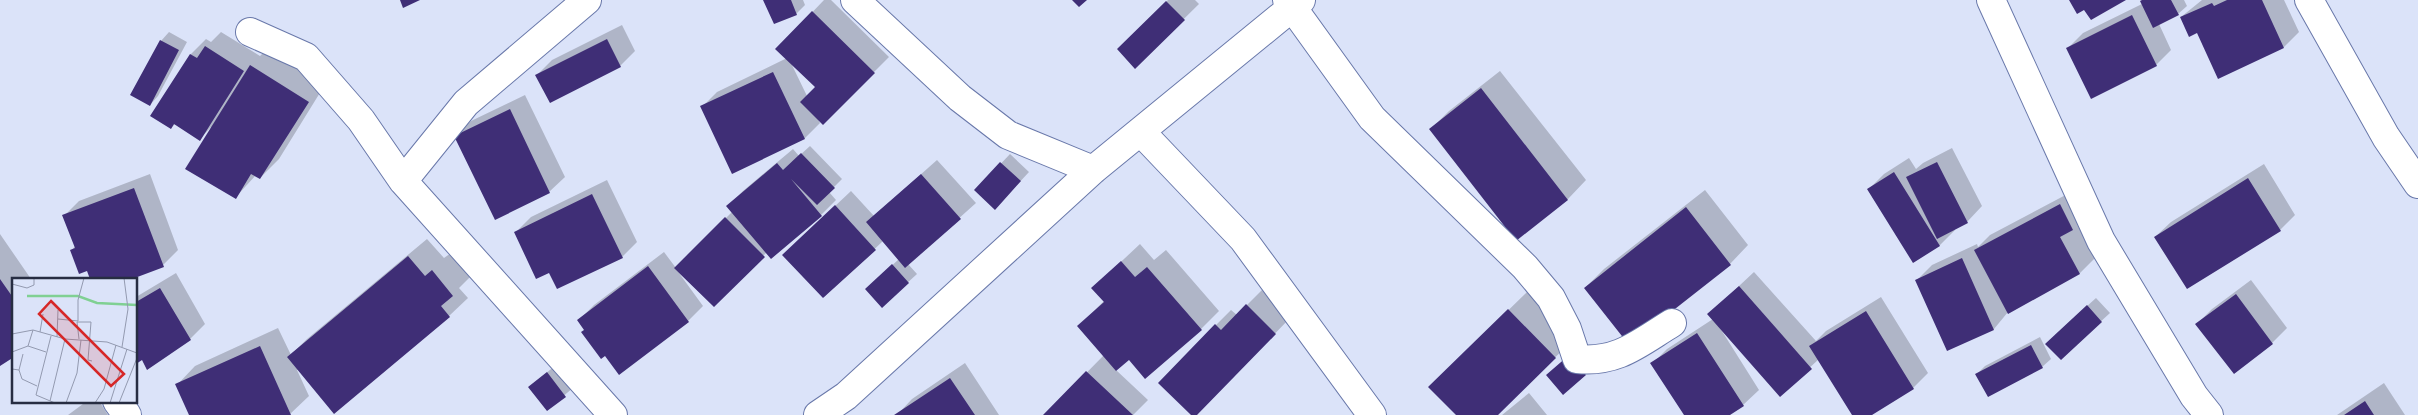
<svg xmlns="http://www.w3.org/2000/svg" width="2418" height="415" font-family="'Sofia Sans Condensed',sans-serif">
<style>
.shadow{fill:#0003;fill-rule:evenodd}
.building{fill:#3f2e76}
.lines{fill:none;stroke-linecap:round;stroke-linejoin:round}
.minor-casing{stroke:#6978aa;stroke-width:30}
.minor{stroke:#fff;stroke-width:28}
.inset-river{fill:none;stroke:#80d093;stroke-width:2.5}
.inset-road{fill:none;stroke:#939ab0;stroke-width:1}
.view{fill:#d62828;fill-opacity:0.15;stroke:#d62828;stroke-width:2.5}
.inset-edge{fill:none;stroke:#272d42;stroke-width:2.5}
</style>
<rect width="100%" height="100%" fill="#dbe3f9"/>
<path class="shadow" d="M 765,0 L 803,0 L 805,5 L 796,14 Z
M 824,0 L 831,0 L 889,57 L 823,123 L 817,117 L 820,123 L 805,138 L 733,172 L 702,107 L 717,92 L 787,58 L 777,49 ZM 791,63 L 816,87 L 807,96 Z
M 1168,0 L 1195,0 L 1199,4 L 1135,67 L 1118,49 Z
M 2143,0 L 2184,0 L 2187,6 L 2178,14 L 2159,24 L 2171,50 L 2156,65 L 2068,48 L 2083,33 L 2142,4 Z
M 2202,0 L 2284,0 L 2299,32 L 2284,47 L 2198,32 L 2181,17 Z
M 622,25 L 635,51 L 620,66 L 537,75 L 552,60 Z
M 169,32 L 187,42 L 158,96 L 150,105 L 161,41 Z
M 221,32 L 260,56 L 269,47 L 326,83 L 279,159 L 260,178 L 256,175 L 235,198 L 211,127 L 200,139 L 175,124 L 171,128 L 152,115 L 191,54 L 206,39 L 211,42 Z
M 1500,71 L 1586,180 L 1568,199 L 1517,239 L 1431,129 L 1449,111 Z
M 525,95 L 565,177 L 549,192 L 456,136 L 471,121 Z
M 810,146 L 842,179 L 829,192 L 836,200 L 821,215 L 767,252 L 714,306 L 679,273 L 703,306 L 688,321 L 585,329 L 579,320 L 594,305 L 664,252 L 676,268 L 733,211 L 728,206 L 743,191 L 793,149 L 799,156 Z
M 1952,148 L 1982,206 L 1967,222 L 1954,229 L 1955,230 L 1940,245 L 1914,262 L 1868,190 L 1884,174 L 1909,158 L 1916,169 L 1923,163 Z
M 1010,154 L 1029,172 L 1003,200 L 976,190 Z
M 937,160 L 976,203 L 908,264 L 917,274 L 882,306 L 875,281 L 899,259 L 883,241 L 824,297 L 799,240 L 851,191 L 874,216 Z
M 2264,164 L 2295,215 L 2280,230 L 2155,237 L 2171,222 Z
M 150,174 L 178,250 L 163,265 L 87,269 L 72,250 L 75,246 L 64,216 L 79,201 Z
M 607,180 L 637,242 L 622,257 L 549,271 L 515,233 L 531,217 Z
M 1705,190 L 1748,245 L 1730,264 L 1585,288 L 1604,269 Z
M 2075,190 L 2088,213 L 2077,224 L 2095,258 L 2080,273 L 2008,312 L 1994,329 L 1948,349 L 1917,280 L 1932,265 L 1977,244 L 1978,247 L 1990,235 Z
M 0,234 L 31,279 L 14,279 L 14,355 L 0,364 Z
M 427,239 L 444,258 L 451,253 L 471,276 L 459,288 L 468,298 L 449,316 L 297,370 L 309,396 L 289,415 L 191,415 L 177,385 L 195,366 L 278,328 L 291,355 L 307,339 Z
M 1140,244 L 1154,260 L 1166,250 L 1219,311 L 1201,329 L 1129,359 L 1116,370 L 1148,400 L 1133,415 L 1045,415 L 1104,355 L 1079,326 L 1104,301 L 1093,288 Z
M 1754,272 L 1816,341 L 1826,331 L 1881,297 L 1928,373 L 1913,388 L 1870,415 L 1854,415 L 1819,359 L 1780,395 L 1720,328 L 1759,390 L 1743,405 L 1728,415 L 1686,415 L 1652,364 L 1667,349 L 1713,319 L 1709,314 Z
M 176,273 L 205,324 L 190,339 L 176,348 L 136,362 L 136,297 Z
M 2251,280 L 2287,328 L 2272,343 L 2234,372 L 2197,324 L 2212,309 Z
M 1262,290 L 1290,318 L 1196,415 L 1193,415 L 1216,325 L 1231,310 L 1237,315 Z
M 1527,292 L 1574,339 L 1496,415 L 1458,415 L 1449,368 Z
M 2096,298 L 2110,313 L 2061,358 L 2055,335 Z
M 2040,337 L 2051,359 L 2042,367 L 1977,374 L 1985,366 Z
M 965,363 L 999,415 L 897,415 L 912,399 Z
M 556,365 L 574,387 L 547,410 L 529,387 Z
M 2384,383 L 2405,415 L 2337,415 Z
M 1529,393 L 1547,415 L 1502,415 Z
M 87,401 L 99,401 L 108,415 L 68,415 Z"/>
<path class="building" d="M 400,0 L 420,0 L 403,8 Z
M 763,0 L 791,0 L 797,15 L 774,24 Z
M 1072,0 L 1087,0 L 1079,7 Z
M 2069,0 L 2126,0 L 2091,20 L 2084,10 L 2077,14 Z
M 2142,0 L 2171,0 L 2179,15 L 2153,28 L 2140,1 Z
M 2227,0 L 2262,0 L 2284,48 L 2218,79 L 2197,33 L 2189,37 L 2180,17 L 2212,3 L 2214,6 Z
M 1166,1 L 1185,20 L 1135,69 L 1117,49 Z
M 812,11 L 875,73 L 823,125 L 800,102 L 815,87 L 775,49 Z
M 2132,15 L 2157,66 L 2091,99 L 2066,48 Z
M 607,39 L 621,67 L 550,103 L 535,75 Z
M 160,40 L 179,50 L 150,106 L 130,95 Z
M 205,46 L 244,71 L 200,141 L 174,124 L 171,129 L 150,116 L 190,54 L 197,58 Z
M 250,65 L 309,102 L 260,179 L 251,174 L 236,199 L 185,169 Z
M 773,72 L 805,139 L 732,174 L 700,106 Z
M 1481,88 L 1568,200 L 1516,241 L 1429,129 Z
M 510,109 L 550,193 L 495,220 L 454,136 Z
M 801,153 L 835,188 L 817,205 L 791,179 L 822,216 L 771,259 L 726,206 L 777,163 L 783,170 Z
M 1000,162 L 1021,181 L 995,210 L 974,190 Z
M 1937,162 L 1968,223 L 1937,239 L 1906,177 Z
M 1894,172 L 1940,246 L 1913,263 L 1867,189 Z
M 921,174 L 961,219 L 905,268 L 866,222 Z
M 2248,178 L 2281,231 L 2187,289 L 2154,237 Z
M 134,188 L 164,267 L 132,279 L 90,279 L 87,271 L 79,274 L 70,250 L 75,248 L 62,215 Z
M 592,194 L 623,258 L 557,289 L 549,273 L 536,279 L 514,232 Z
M 2060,204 L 2073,230 L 2060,237 L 2080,274 L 2008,314 L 1974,250 Z
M 835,205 L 876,250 L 823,298 L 782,255 Z
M 1686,207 L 1731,265 L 1629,345 L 1584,288 Z
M 725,217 L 765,257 L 714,307 L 674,268 Z
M 408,256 L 425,276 L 432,270 L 453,296 L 441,306 L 450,317 L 334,414 L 287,357 Z
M 1962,258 L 1994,330 L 1947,351 L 1915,280 Z
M 1121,261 L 1135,277 L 1147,267 L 1202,330 L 1145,379 L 1129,360 L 1116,371 L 1077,326 L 1104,302 L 1091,288 Z
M 892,264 L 909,283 L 882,308 L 865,289 Z
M 648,266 L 689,322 L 619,375 L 605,356 L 601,359 L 581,332 L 584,330 L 577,320 Z
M 0,279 L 14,299 L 14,357 L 0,366 Z
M 1739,286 L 1812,369 L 1780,397 L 1707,314 Z
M 160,288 L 191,340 L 147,370 L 142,360 L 136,364 L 136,302 Z
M 2236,294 L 2273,344 L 2234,374 L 2195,324 Z
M 1246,304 L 1276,334 L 1197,415 L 1191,415 L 1158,383 L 1215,324 L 1221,330 Z
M 2087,305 L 2102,322 L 2061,360 L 2045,344 Z
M 1508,309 L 1556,358 L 1498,415 L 1456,415 L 1428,387 Z
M 1866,311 L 1914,389 L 1872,415 L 1852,415 L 1809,346 Z
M 1697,333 L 1744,406 L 1730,415 L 1684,415 L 1650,363 Z
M 2031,345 L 2043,368 L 1988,397 L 1975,374 Z
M 260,346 L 291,415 L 189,415 L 175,384 Z
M 1568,356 L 1586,375 L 1563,395 L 1546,375 Z
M 1086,371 L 1133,415 L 1043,415 Z
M 547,372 L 566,397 L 547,411 L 528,387 Z
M 950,378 L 975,415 L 894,415 Z
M 2365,401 L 2374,415 L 2344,415 Z"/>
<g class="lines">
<g class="minor-casing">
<path id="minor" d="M 855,0 L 960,98 L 1008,135 L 1093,170
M 1287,0 L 1372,118 L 1525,267 L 1551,298 L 1567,329 L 1577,359 C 1618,363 1639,343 1672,323
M 1991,0 L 2101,241 L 2194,396 L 2209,415
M 2309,0 L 2386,137 L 2418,184
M 250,32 L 306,57 L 361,120 L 403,181 L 613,415
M 1141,132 L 1243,239 L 1372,415
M 403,181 L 466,103 L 587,0
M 117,401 L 127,415
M 818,415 L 846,396 L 1093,170 L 1301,0"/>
</g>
<use href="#minor" class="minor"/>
</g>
<g transform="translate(12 278)">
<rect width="125" height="125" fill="#dbe3f9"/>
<path class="inset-river" d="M 15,18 L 66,18 L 85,25 L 125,27"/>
<path class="inset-road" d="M 0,6 L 15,10 L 22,7 L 22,0M 46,41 L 66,43 L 66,22 L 72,0M 28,54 L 31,36M 0,56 L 21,52 L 53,61 L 95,64 L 125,75M 39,58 L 24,117 L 43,125M 45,59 L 46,32M 67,61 L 65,44 L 79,44 L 76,82 L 80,83M 16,68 L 34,74M 110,69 L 116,31 L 112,0M 0,74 L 16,68 L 21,52M 0,91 L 7,92 L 10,101 L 25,108M 7,92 L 11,76M 38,123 L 53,61M 54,125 L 65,95 L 69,62M 83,125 L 92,111 L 104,67M 98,125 L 115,71M 107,125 L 125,80"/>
<path class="view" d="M 39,23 L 112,96 L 99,108 L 27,36 Z"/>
<rect width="125" height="125" class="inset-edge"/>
</g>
</svg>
